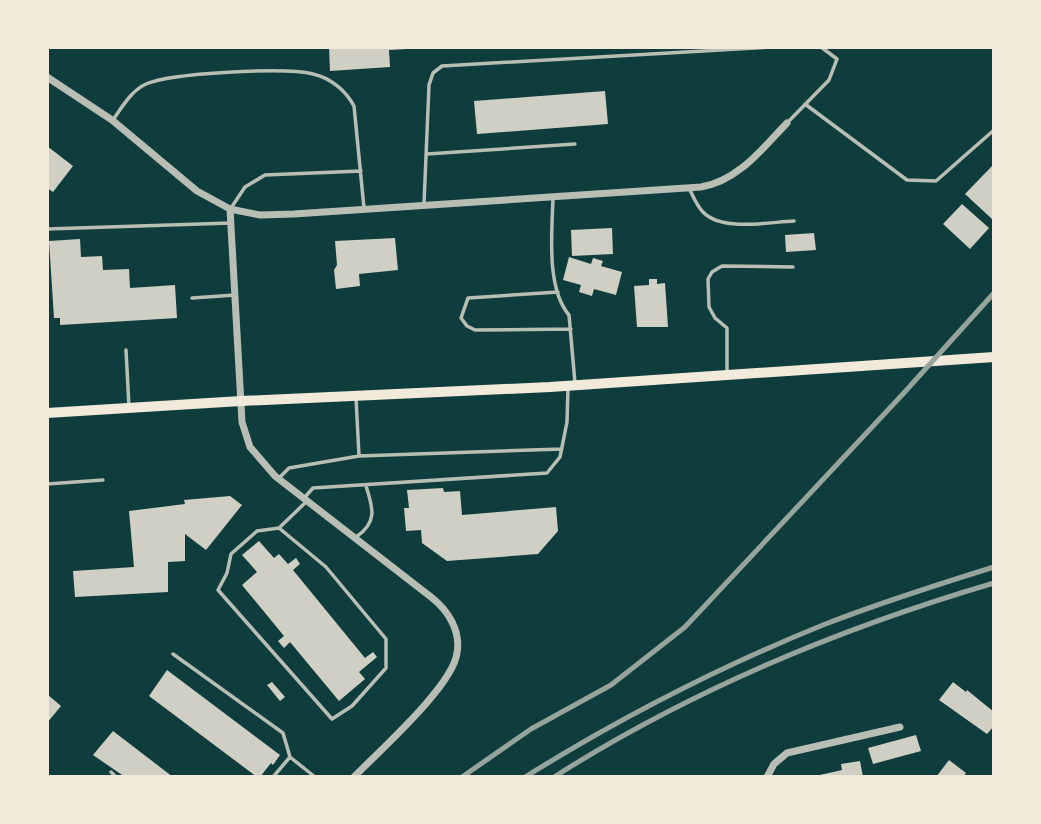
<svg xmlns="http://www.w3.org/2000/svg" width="1041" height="824" font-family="'DM Sans',sans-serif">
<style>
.building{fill:#cfcfc3}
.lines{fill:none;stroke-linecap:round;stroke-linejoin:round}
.service{stroke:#b8beb3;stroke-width:3.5}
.minor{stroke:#b8beb3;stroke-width:7}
.secondary{stroke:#f1e9da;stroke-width:10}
.rail{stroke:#97a49c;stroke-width:5}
</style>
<rect width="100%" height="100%" fill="#0f3d3e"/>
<path class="building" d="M 329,47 L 407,47 L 407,49 L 389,50 L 390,67 L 330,71 Z
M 605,91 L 608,124 L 477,134 L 474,101 Z
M 47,146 L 73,166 L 53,192 L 47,188 Z
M 994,164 L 994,217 L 992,219 L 965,194 Z
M 962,204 L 989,228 L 970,249 L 943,224 Z
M 612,228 L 613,254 L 572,256 L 571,230 Z
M 814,233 L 816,250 L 786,252 L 785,235 Z
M 395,238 L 398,270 L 359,274 L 360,286 L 336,289 L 334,270 L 337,265 L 335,241 Z
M 80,239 L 81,257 L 102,256 L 103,270 L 129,269 L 130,288 L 175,285 L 177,318 L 60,325 L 60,318 L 54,318 L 49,241 Z
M 569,257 L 591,264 L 593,258 L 603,261 L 601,266 L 622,272 L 616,295 L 594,289 L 592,296 L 579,292 L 581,285 L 563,280 Z
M 649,279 L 657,279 L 657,284 L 665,283 L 668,327 L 637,327 L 634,286 L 649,285 Z
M 443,488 L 444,492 L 460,491 L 462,515 L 556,507 L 558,531 L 538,554 L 447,561 L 422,543 L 421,530 L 406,531 L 404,508 L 409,508 L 407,490 Z
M 230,496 L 242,505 L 206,550 L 185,534 L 185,561 L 168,562 L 168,592 L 75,597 L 73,571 L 134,567 L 129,511 L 185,504 L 184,500 Z
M 259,541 L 274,558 L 279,554 L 288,564 L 296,558 L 300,564 L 293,570 L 365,658 L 373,652 L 377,657 L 359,672 L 365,679 L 339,701 L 290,642 L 284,648 L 278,641 L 284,636 L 242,585 L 257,572 L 242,555 Z
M 167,670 L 280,755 L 273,765 L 271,763 L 260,777 L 257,777 L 149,696 Z
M 272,682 L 285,697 L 280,701 L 267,685 Z
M 953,682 L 966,692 L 967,690 L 994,712 L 994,726 L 987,734 L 939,700 Z
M 47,694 L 61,706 L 47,723 Z
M 113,731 L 173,777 L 125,777 L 93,755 Z
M 916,735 L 921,751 L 873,764 L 868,748 Z
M 949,760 L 966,773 L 963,777 L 936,777 Z
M 860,761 L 863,777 L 811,777 L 842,770 L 841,764 Z"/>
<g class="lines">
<path class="service" d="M 805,104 L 907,180 L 936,181 L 994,130
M 113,120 C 122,107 131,91 146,84 C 171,73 285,67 313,74 C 331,78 346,91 354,106 L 364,208
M 787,123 L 829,80 L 837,59 L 821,47
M 427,154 L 575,144
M 689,188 C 693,196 697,206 703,212 C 722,232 769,222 794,221
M 553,198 C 552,232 546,288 569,315 L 575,383
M 424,204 L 429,85 L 433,73 L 442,66 L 772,47
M 231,208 L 245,187 L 265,175 L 361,171
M 47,229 L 231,223
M 558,292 L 468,298 L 461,318 L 467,326 L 475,330 L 571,329
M 192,298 L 235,295
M 126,350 L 129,407
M 727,373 L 727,328 L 715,318 L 709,307 L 708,279 L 712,272 L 722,266 L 793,267
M 359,456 L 562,449
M 279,478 L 289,468 L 359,456 L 356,398
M 47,484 L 103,480
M 304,498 L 313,488 L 547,473 L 560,457 L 567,422 L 568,388
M 279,528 L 326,567 L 386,639 L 386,668 L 352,706 L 332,719 L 218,590 L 227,573 L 231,554 L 257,531 L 279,528 L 307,501
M 356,537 C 378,522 373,508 366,486
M 173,654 L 283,733 L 290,757
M 111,772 L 116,777
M 273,777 L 290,757 L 315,777"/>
<path class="minor" d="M 47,77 L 112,120 L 197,191 L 230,209 L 242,422 L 250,447 L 275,476 L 431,597 C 448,610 461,631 457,653 C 453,686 378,752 354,777
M 230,209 L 260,215 L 294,214 L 701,187 C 738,181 763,148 787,123
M 767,777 L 774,764 L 787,753 L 900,727"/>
<path class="secondary" d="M 47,413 L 241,401 L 550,387 L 994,357"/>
<path class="rail" d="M 462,777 L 531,729 L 611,685 L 685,627 L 902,395 L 994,293
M 525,777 C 620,718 719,667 823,625 C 879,603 936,585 994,567
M 554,777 C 689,691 841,628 994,583"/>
</g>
<rect width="1041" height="824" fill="none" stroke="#f1e9da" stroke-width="98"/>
</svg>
